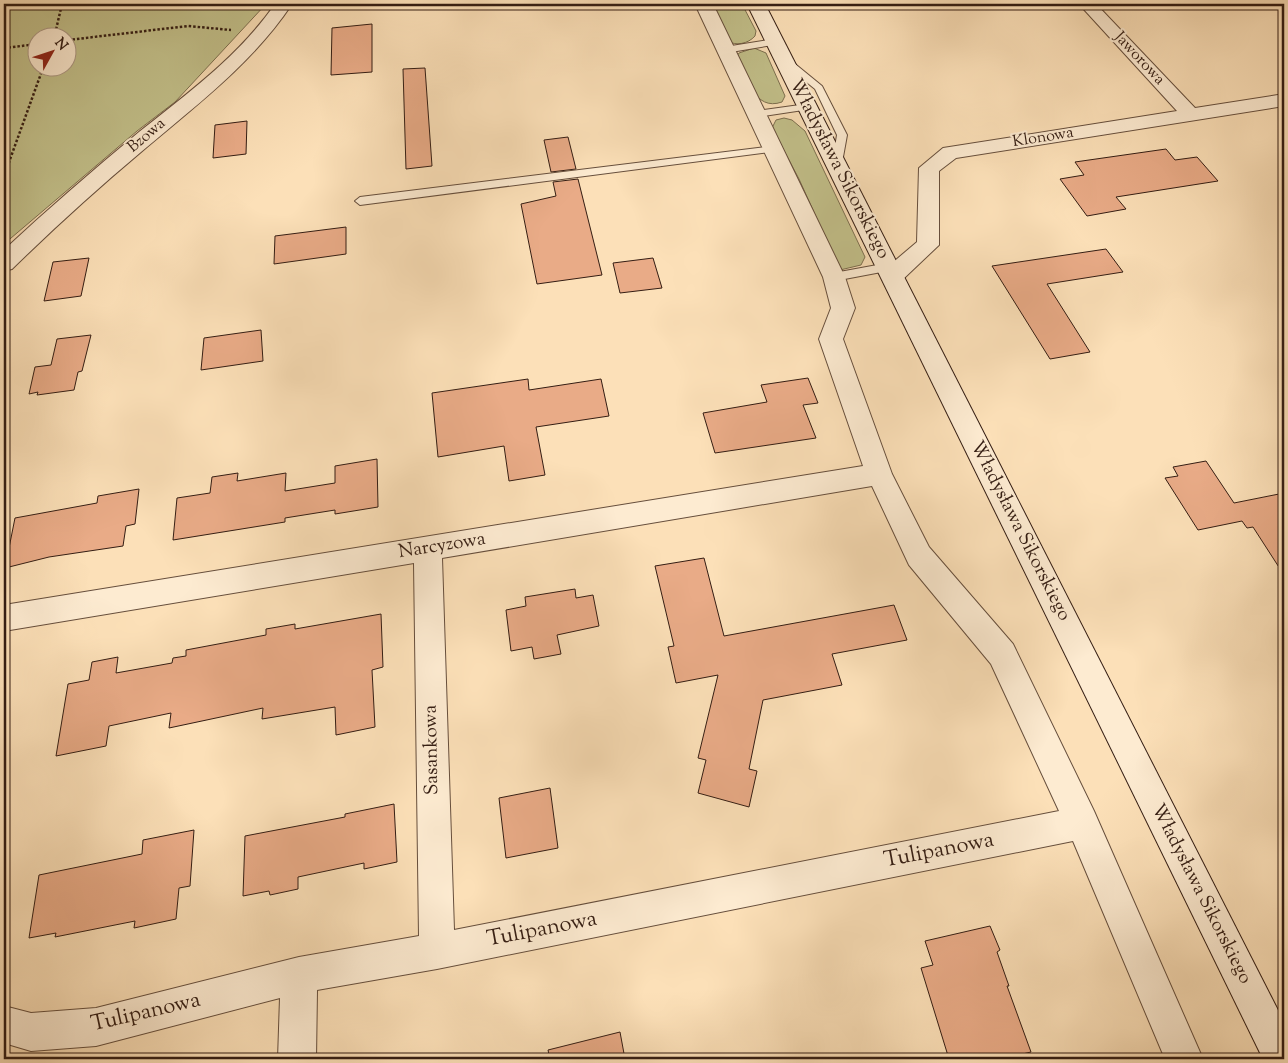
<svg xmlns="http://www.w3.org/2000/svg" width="1288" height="1063" font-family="'Sorts Mill Goudy',serif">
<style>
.green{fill:#c3c18b;stroke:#7c6f4f;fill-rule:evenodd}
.building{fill:#e9ab87;stroke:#341d13}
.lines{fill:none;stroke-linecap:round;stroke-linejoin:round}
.lane-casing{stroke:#664e3c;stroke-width:2}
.street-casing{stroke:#664e3c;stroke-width:2}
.secondary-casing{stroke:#341d13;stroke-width:2}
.path{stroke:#341d13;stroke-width:2.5;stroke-dasharray:2.5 2;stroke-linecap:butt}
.lane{fill:#fdebd1;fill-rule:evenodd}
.street{fill:#fdebd1;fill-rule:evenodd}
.secondary{fill:#fdebd1;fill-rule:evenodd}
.labels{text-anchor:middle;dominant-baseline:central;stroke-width:4;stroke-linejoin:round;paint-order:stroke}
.far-street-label{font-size:16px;fill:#341d13;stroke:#fdebd1}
.street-label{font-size:19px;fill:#341d13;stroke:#fdebd1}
.near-street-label{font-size:22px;fill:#341d13;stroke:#fdebd1}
</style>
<rect width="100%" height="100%" fill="#fce0b8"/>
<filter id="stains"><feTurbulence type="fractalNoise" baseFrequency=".004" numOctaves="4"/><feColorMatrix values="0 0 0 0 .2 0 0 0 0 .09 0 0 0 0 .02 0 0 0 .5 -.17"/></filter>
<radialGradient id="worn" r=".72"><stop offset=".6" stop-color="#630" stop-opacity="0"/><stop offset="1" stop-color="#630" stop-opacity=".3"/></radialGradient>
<path class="green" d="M 4,4 L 266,4 L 175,102 L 137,131 L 4,244 ZM 38,38 L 68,38 L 68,68 L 38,68 Z
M 710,4 L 742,4 L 756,31 L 755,36 C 748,44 736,46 727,41 Z
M 754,48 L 766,53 L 785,96 L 782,102 C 754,112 746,76 737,56 L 739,53 Z
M 784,118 L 792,120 L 805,131 L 865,257 L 861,265 L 840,270 L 799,179 L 772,128 L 776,120 Z"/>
<path class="building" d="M 372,24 L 372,72 L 331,75 L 332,28 Z
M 425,68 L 432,166 L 406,169 L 403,69 Z
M 247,121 L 246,154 L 213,158 L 215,125 Z
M 568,137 L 576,169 L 551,172 L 544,140 Z
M 1166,149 L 1175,160 L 1197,157 L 1218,181 L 1116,197 L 1126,209 L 1087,216 L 1060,179 L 1084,175 L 1075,162 Z
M 578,179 L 602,275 L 537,284 L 521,204 L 556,196 L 553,182 Z
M 346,227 L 346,254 L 274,264 L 275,236 Z
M 1106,249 L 1123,272 L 1047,284 L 1090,352 L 1050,359 L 992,266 Z
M 89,258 L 81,296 L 44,301 L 53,262 Z
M 653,258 L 662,288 L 620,293 L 613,263 Z
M 261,330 L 263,361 L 201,370 L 204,338 Z
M 91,335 L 82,371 L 78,372 L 74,390 L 37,395 L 38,392 L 29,394 L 35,367 L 51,365 L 57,339 Z
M 808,378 L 818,403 L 803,405 L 816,438 L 715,453 L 703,413 L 767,402 L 761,385 Z
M 528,379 L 529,390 L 601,379 L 609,416 L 536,427 L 545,475 L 509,481 L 504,446 L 438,457 L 432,393 Z
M 377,459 L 378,507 L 335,514 L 335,510 L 285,518 L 285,522 L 173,540 L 177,498 L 210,493 L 212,477 L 238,473 L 237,481 L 286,473 L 285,491 L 335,483 L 335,466 Z
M 1206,461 L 1234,503 L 1284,493 L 1284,575 L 1253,527 L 1247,528 L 1242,521 L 1198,530 L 1165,478 L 1178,476 L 1173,467 Z
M 139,489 L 135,524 L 126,526 L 123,546 L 49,557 L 5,568 L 15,518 L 97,503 L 98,496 Z
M 704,558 L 724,636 L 894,605 L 907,640 L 832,654 L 842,685 L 763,700 L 749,769 L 757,771 L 749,807 L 698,793 L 706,760 L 698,758 L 718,675 L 676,683 L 668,647 L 674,646 L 655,566 Z
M 575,589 L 576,598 L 593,595 L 599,626 L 557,635 L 561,654 L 534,659 L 532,647 L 511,651 L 506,610 L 526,606 L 525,597 Z
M 381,614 L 383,667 L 372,670 L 375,727 L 336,735 L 335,707 L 262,719 L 263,708 L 169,728 L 171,713 L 109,726 L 106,746 L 56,756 L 68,684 L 89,680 L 92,662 L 118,657 L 116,673 L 172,663 L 173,658 L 186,656 L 186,650 L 266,635 L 266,629 L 295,624 L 295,629 Z
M 550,788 L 558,848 L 506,858 L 499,798 Z
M 394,804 L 397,862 L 364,869 L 364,863 L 298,877 L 298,889 L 270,895 L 269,891 L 243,896 L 245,836 L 345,817 L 345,814 Z
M 194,830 L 190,886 L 179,888 L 176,919 L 134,928 L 135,921 L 55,937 L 56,933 L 29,938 L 39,875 L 142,854 L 143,840 Z
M 990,926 L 1000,950 L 997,952 L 1009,986 L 1007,986 L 1031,1052 L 1001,1059 L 949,1059 L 921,968 L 933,965 L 925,941 Z
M 620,1032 L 625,1059 L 550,1059 L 548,1050 Z"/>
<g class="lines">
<g class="lane-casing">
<path id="lane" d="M 775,39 L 780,42 L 778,44 L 725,53 L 720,50 L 725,47 Z
M 783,59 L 789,59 L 822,86 L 847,135 L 841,168 L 837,169 L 832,166 L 837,135 L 815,89 L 783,63 Z
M 807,104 L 812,107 L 810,109 L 757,117 L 752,114 L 757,111 Z
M 774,146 L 779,149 L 778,151 L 360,205 L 355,201 L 360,197 Z
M 888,263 L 892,264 L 892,270 L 834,281 L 828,277 L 834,273 Z"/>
</g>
<g class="street-casing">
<path id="street" d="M 275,4 L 292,4 C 252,64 195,106 141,152 C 97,189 54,228 12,269 L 4,271 L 4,250 C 48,209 93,170 139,132 C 188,93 239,56 275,4 Z
M 695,4 L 713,4 L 845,277 L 855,308 L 843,339 L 892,474 L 929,547 L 1013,644 L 1094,811 L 1203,1059 L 1165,1059 L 1073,841 L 437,969 L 317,990 L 316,1059 L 278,1059 L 280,998 L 96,1046 L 31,1051 L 4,1043 L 4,1006 L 31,1013 L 96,1008 L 299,957 L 419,936 L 414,563 L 4,631 L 4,605 L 863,466 L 819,339 L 831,308 L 823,277 ZM 872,486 L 909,565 L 991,664 L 1059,811 L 454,930 L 442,558 Z
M 1079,4 L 1096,4 L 1195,108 L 1284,94 L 1284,106 L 956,158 L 939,171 L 939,245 L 900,282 L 892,284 L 884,282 L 881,276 L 884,270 L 917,242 L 919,168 L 943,148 L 1177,111 Z"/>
</g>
<g class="secondary-casing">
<path id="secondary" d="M 747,4 L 765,4 L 1284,1022 L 1284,1059 L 1263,1059 Z"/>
</g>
<path class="path" d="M 54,38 L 62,4
M 68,40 L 188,26 L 231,30
M 4,48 L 38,44
M 4,176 L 43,68"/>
<use href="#lane" class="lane"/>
<use href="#street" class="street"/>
<use href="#secondary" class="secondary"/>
</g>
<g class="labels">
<g class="far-street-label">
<text transform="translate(1139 59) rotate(47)">Jaworowa</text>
<text transform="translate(147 136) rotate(-40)">Bzowa</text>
<text transform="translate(1043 138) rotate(-9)">Klonowa</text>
</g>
<g class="street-label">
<text transform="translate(839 169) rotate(63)">Władysława Sikorskiego</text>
<text transform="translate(1020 531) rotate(63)">Władysława Sikorskiego</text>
<text transform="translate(442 546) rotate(-9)">Narcyzowa</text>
<text transform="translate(432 750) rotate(-91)">Sasankowa</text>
<text transform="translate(1201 894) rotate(63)">Władysława Sikorskiego</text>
</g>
<g class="near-street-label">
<text transform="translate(939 851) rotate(-11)">Tulipanowa</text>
<text transform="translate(542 930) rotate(-11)">Tulipanowa</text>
<text transform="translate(146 1013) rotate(-13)">Tulipanowa</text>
</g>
</g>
<rect width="1288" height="1063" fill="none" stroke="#fce0b8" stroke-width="20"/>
<rect x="5" y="5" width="1278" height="1053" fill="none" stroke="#341d13" stroke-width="2.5"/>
<rect x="10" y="10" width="1268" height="1043" fill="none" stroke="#341d13"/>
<g transform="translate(52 52) rotate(50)"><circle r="24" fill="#fdebd1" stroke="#ad9985"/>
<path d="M0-4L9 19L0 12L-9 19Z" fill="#8f2418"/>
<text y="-8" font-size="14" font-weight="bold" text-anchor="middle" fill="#341d13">N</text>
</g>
<rect width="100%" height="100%" filter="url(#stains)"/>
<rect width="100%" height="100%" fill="url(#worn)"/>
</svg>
